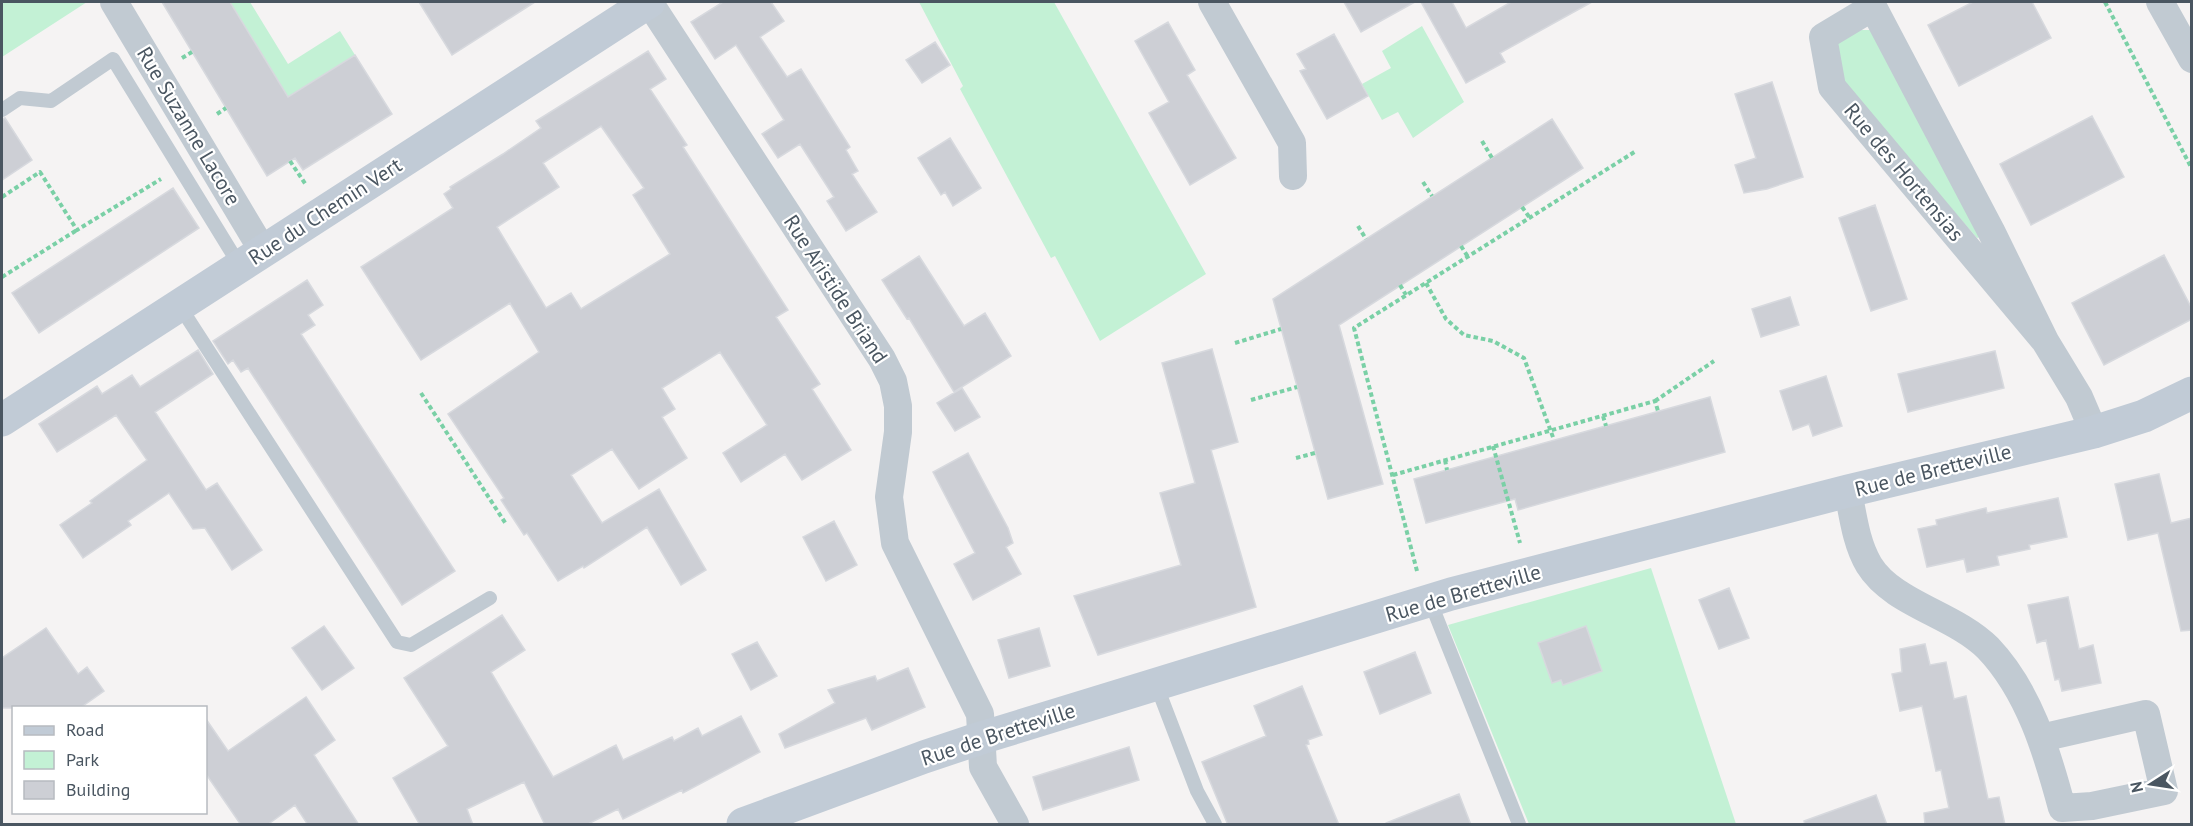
<svg xmlns="http://www.w3.org/2000/svg" width="2193" height="826" font-family="'PT Sans',sans-serif">
<style>
.green{fill:#c3f1d5}
.building{fill:#cdcfd5;stroke:#d7d9de;stroke-width:1.5;fill-rule:evenodd}
.lines{fill:none;stroke-linecap:round;stroke-linejoin:round}
.path{stroke:#7ad0a6;stroke-width:4;stroke-dasharray:4.5 3;stroke-linecap:butt}
.lane{stroke:#c1cad2;stroke-width:14}
.street{stroke:#c1cad2;stroke-width:28}
.secondary{stroke:#c1cbd6;stroke-width:33}
.labels{text-anchor:middle;dominant-baseline:central;stroke-width:4.5;stroke-linejoin:round;paint-order:stroke}
.street-label{font-size:21px;fill:#4a5661;stroke:#fff}
</style>
<rect width="100%" height="100%" fill="#f5f3f3"/>
<path class="green" d="M 2,2 L 87,2 L 2,57 Z
M 230,2 L 250,2 L 288,64 L 340,31 L 355,55 L 288,97 Z
M 919,2 L 1054,2 L 1206,274 L 1100,341 L 1055,256 L 1051,258 L 960,89 L 963,86 Z
M 1422,26 L 1464,102 L 1413,138 L 1398,112 L 1382,120 L 1362,84 L 1391,68 L 1382,51 Z
M 1856,30 L 1876,30 L 1980,237 L 1977,238 L 1840,80 L 1833,45 Z
M 1651,568 L 1736,824 L 1529,824 L 1448,625 Z"/>
<path class="building" d="M 162,2 L 230,2 L 288,97 L 355,55 L 392,114 L 303,170 L 295,158 L 267,176 Z
M 419,2 L 535,2 L 452,55 Z
M 723,2 L 771,2 L 784,21 L 760,37 L 787,77 L 801,69 L 850,147 L 846,150 L 858,171 L 852,174 L 877,212 L 846,231 L 827,201 L 834,197 L 800,144 L 778,158 L 762,134 L 784,120 L 736,45 L 715,59 L 691,22 Z
M 1344,2 L 1415,2 L 1361,32 Z
M 1421,2 L 1452,2 L 1466,28 L 1511,2 L 1592,2 L 1500,53 L 1505,62 L 1466,83 Z
M 1973,2 L 2032,2 L 2051,38 L 1959,86 L 1928,25 Z
M 1168,22 L 1195,70 L 1187,75 L 1236,158 L 1190,185 L 1149,113 L 1169,102 L 1135,41 Z
M 1334,34 L 1368,96 L 1327,119 L 1300,71 L 1306,69 L 1297,54 Z
M 935,42 L 950,65 L 922,83 L 906,60 Z
M 648,51 L 666,79 L 650,89 L 687,145 L 683,147 L 788,310 L 776,317 L 820,384 L 812,389 L 851,450 L 802,480 L 785,454 L 741,482 L 723,453 L 767,425 L 720,352 L 662,388 L 675,409 L 662,417 L 687,458 L 639,489 L 612,449 L 571,475 L 602,523 L 659,489 L 706,570 L 681,585 L 647,527 L 584,568 L 583,566 L 558,581 L 527,533 L 524,535 L 501,500 L 504,498 L 448,414 L 539,352 L 510,303 L 421,360 L 361,267 L 453,208 L 444,194 L 451,189 L 450,187 L 503,154 L 541,128 L 536,121 ZM 601,126 L 644,188 L 633,195 L 670,254 L 581,309 L 571,293 L 546,308 L 497,227 L 559,187 L 543,163 Z
M 1772,82 L 1803,177 L 1767,189 L 1744,193 L 1735,165 L 1756,158 L 1735,94 Z
M 2092,116 L 2124,177 L 2031,225 L 2000,164 Z
M 5,118 L 32,160 L 2,180 L 2,119 Z
M 1552,119 L 1583,168 L 1339,325 L 1383,484 L 1328,499 L 1273,299 Z
M 950,138 L 981,188 L 953,206 L 945,192 L 941,195 L 918,158 Z
M 173,188 L 199,228 L 39,333 L 12,293 Z
M 1875,205 L 1907,299 L 1871,311 L 1839,218 Z
M 2164,255 L 2192,309 L 2192,319 L 2104,365 L 2072,303 Z
M 919,256 L 964,326 L 985,313 L 1011,356 L 954,392 L 909,318 L 907,319 L 882,280 Z
M 307,280 L 323,305 L 308,315 L 315,325 L 301,334 L 455,571 L 402,605 L 248,368 L 241,372 L 233,360 L 228,364 L 213,341 Z
M 1790,297 L 1799,325 L 1761,337 L 1752,309 Z
M 1212,349 L 1238,442 L 1211,450 L 1256,607 L 1098,655 L 1074,596 L 1181,565 L 1160,493 L 1195,483 L 1162,363 Z
M 198,350 L 213,374 L 155,412 L 206,490 L 217,483 L 262,550 L 232,570 L 205,528 L 193,529 L 169,493 L 128,521 L 131,525 L 83,558 L 60,525 L 92,503 L 90,501 L 147,460 L 116,415 L 57,452 L 39,424 L 97,386 L 102,394 L 132,375 L 140,387 Z
M 1995,351 L 2004,388 L 1908,412 L 1898,374 Z
M 1826,376 L 1842,426 L 1813,436 L 1809,424 L 1793,430 L 1780,391 Z
M 962,388 L 980,417 L 955,431 L 937,403 Z
M 1710,397 L 1725,452 L 1518,510 L 1515,499 L 1426,523 L 1414,479 Z
M 968,453 L 1008,528 L 1013,543 L 1006,547 L 1021,574 L 973,600 L 954,564 L 975,553 L 933,472 Z
M 2159,474 L 2171,523 L 2192,518 L 2192,630 L 2181,631 L 2158,533 L 2128,540 L 2115,484 Z
M 2058,498 L 2067,537 L 2029,545 L 2030,549 L 1997,556 L 1999,565 L 1967,572 L 1964,559 L 1927,567 L 1918,529 L 1937,525 L 1936,520 L 1986,508 L 1987,513 Z
M 834,521 L 857,565 L 826,581 L 803,537 Z
M 1729,588 L 1749,638 L 1719,649 L 1699,600 Z
M 2068,597 L 2079,649 L 2093,645 L 2101,683 L 2062,691 L 2059,679 L 2055,680 L 2046,640 L 2037,643 L 2028,605 Z
M 502,615 L 525,650 L 491,672 L 553,777 L 616,745 L 623,760 L 672,737 L 674,741 L 698,728 L 702,736 L 741,716 L 760,752 L 683,793 L 682,790 L 623,819 L 618,809 L 586,825 L 545,825 L 524,782 L 467,809 L 473,825 L 420,825 L 393,778 L 448,746 L 404,678 Z
M 324,626 L 354,668 L 322,690 L 292,648 Z
M 1586,626 L 1602,671 L 1563,685 L 1561,680 L 1552,683 L 1538,643 Z
M 46,628 L 78,674 L 87,667 L 104,691 L 80,708 L 2,708 L 2,658 Z
M 1039,628 L 1050,666 L 1009,678 L 998,640 Z
M 757,642 L 777,676 L 751,690 L 732,654 Z
M 1925,644 L 1930,665 L 1946,662 L 1954,699 L 1966,696 L 1988,799 L 1999,797 L 2005,825 L 1925,825 L 1924,813 L 1949,808 L 1941,770 L 1936,771 L 1922,706 L 1900,711 L 1892,674 L 1902,672 L 1900,649 Z
M 1415,652 L 1431,693 L 1380,714 L 1364,672 Z
M 908,668 L 925,707 L 872,730 L 866,718 L 785,748 L 779,734 L 835,703 L 828,690 L 875,676 L 877,681 Z
M 1302,686 L 1322,735 L 1308,740 L 1309,744 L 1306,745 L 1339,825 L 1228,825 L 1202,762 L 1266,736 L 1254,706 Z
M 306,697 L 335,740 L 314,755 L 359,825 L 308,825 L 295,805 L 267,825 L 241,825 L 206,774 L 206,719 L 228,751 Z
M 1129,747 L 1139,780 L 1043,810 L 1033,777 Z
M 1459,794 L 1471,825 L 1386,825 L 1386,823 Z
M 1876,795 L 1887,825 L 1805,825 L 1804,821 Z"/>
<g class="lines">
<path class="path" d="M 2105,2 L 2192,169
M 182,58 L 192,52
M 217,114 L 226,108
M 1482,141 L 1492,158
M 290,161 L 306,185
M 1423,182 L 1432,196
M 2,197 L 40,172 L 77,230 L 161,179
M 1522,207 L 1530,218
M 1358,226 L 1366,239
M 1461,246 L 1468,257
M 2,277 L 77,230
M 1426,283 L 1446,319 L 1464,335 L 1493,341 L 1524,358 L 1554,440
M 1400,285 L 1406,295
M 1235,343 L 1281,329
M 421,393 L 506,524
M 1251,400 L 1297,387
M 1655,401 L 1714,361
M 1603,416 L 1606,426
M 1493,446 L 1520,543
M 1296,458 L 1315,453
M 1445,460 L 1447,470
M 1393,475 L 1655,401 L 1658,411
M 1417,571 L 1354,328 L 1636,151"/>
<path class="lane" d="M 2,110 L 20,98 L 51,101 L 113,59 L 240,266
M 179,305 L 397,642 L 411,645 L 490,598
M 1430,601 L 1519,824
M 1156,684 L 1197,791 L 1215,824"/>
<path class="street" d="M 114,2 L 263,251
M 649,2 L 882,359 L 893,381 L 898,406 L 898,432 L 889,497 L 895,543 L 980,714 L 983,767 L 1015,824
M 1212,2 L 1292,143 L 1293,176
M 2160,2 L 2192,59
M 2045,341 L 1832,87 L 1823,37 L 1873,7 L 1991,231 L 2045,341 L 2079,397 L 2094,432
M 1848,491 C 1853,516 1856,543 1869,565 C 1893,604 1954,614 1988,648 C 2029,691 2047,752 2062,808 L 2092,806 L 2164,791 L 2146,714 L 2041,738"/>
<path class="secondary" d="M 2,420 L 649,2
M 743,824 L 924,757 L 981,738 L 1451,594 L 1848,491 L 2094,432 L 2144,416 L 2192,393"/>
</g>
<g class="labels">
<g class="street-label">
<text transform="translate(189 126) rotate(59)">Rue Suzanne Lacore</text>
<text transform="translate(1904 172) rotate(50)">Rue des Hortensias</text>
<text transform="translate(325 211) rotate(-33)">Rue du Chemin Vert</text>
<text transform="translate(836 289) rotate(57)">Rue Aristide Briand</text>
<text transform="translate(1933 470) rotate(-14)">Rue de Bretteville</text>
<text transform="translate(1463 593) rotate(-16)">Rue de Bretteville</text>
<text transform="translate(998 734) rotate(-18)">Rue de Bretteville</text>
</g>
</g>
<rect width="2193" height="826" fill="none" stroke="#4a5661" stroke-width="6"/>
<rect x="12" y="706" width="195" height="108" fill="#ffffff" stroke="#b7bbc0" stroke-width="1.5"/>
<rect x="24" y="726" width="30" height="9" fill="#c1cbd6" stroke="#b7bbc0" stroke-width="1.5"/>
<text x="66" y="736" font-size="18" fill="#4a5661">Road</text>
<rect x="24" y="751" width="30" height="18" fill="#c3f1d5" stroke="#b7bbc0" stroke-width="1.5"/>
<text x="66" y="766" font-size="18" fill="#4a5661">Park</text>
<rect x="24" y="781" width="30" height="18" fill="#cdcfd5" stroke="#b7bbc0" stroke-width="1.5"/>
<text x="66" y="796" font-size="18" fill="#4a5661">Building</text>
<g transform="translate(2151 784) rotate(258)" stroke="#ffffff" stroke-width="4.5" paint-order="stroke">
<path d="M0-4.5L10 22L0 15L-10 22Z" fill="#4a5661"/>
<text y="-9" font-size="16" font-weight="bold" text-anchor="middle" fill="#4a5661">N</text>
</g>
</svg>
